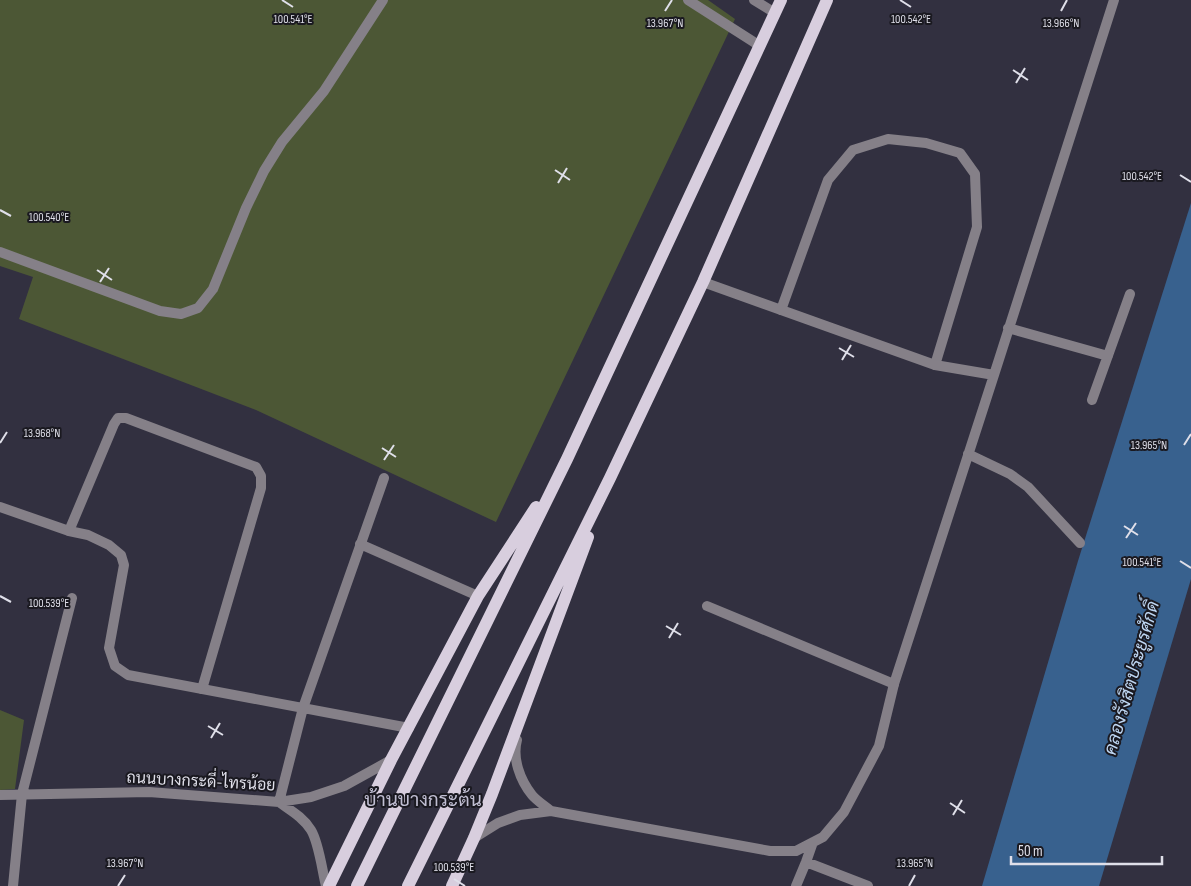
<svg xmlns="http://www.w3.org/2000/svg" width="1191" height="886" font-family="'Sofia Sans Condensed',Sarabun,sans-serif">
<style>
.green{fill:#4c5735}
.water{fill:#38618e}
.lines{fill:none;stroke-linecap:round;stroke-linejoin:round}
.lane{stroke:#858088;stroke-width:10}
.street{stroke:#858088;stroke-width:10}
.primary{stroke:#d8cede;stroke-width:12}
.ticks{fill:none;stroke:#dfdfe9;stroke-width:2}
.labels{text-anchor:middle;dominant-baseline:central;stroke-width:4;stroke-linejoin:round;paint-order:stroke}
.street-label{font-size:16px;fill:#dfdfe9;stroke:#1a1920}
.water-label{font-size:18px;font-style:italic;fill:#bed6f2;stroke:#1a1920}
.quarter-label{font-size:19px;fill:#c0bed2;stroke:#1a1920}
.ticks-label{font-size:12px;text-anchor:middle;fill:#dfdfe9;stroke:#1a1920;stroke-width:4;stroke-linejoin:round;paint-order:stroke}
</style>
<rect width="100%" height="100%" fill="#323040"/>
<path class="green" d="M 0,0 L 708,0 L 735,19 L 496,522 L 256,410 L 19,319 L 33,277 L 0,266 Z
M 0,710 L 24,720 L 15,789 L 0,790 Z"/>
<path class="water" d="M 1191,203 L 1191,579 L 1099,886 L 982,886 L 1078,561 Z"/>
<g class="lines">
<path class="lane" d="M 781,310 L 828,180 L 853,150 L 888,139 L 926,143 L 960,153 L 975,174 L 977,227 L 935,365
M 69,531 L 114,424 L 118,418 L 126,418 L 256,467 L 261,476 L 261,488 L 202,689
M 707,606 L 894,684
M 13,886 L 22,794"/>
<path class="street" d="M 688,0 L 760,46
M 754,0 L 775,13
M 0,252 L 160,311 L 181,314 L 198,308 L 213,289 L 246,208 L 264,171 L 282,142 L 324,91 L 383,0
M 703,282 L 935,365 L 994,375
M 1008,328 L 1108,356
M 1092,400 L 1130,294
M 968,454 L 1010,474 L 1028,487 L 1080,543
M 0,507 L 69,531 L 88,535 L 109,545 L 121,555 L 124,565 L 109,648 L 115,666 L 128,675 L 409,728
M 360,544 L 478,596
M 517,740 C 512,758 520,780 532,795 C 537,801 545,806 551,811
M 22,794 L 72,598
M 0,795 L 149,792 L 279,802 L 311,797 L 344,786 L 391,760
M 279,802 L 303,708 L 384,478
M 279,802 C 290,810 303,817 311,830 C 319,843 322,870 326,886
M 474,838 L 498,823 L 520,815 L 551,811 L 770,851 L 796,851 L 823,837 L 844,812 L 879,746 L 894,684 L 994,375 L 1114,0
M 806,862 L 868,886
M 796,886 L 806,862 L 813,842"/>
<path class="primary" d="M 329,886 L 391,760 L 478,596 L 536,507
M 357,886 L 567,459 L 781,0
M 408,886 L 610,478 L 703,282 L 827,0
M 452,886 L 474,838 L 492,794 L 588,537"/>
</g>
<path class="ticks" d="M 282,0 L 293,7M 900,0 L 911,7M 665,11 L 672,0M 1061,11 L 1067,0M 1013,70 L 1028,80M 1016,83 L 1025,68M 555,170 L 570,180M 1180,175 L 1191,182M 558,183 L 567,168M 0,210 L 11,216M 97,270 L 112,280M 100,282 L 109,268M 839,348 L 854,357M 842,360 L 851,345M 0,443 L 7,432M 1184,445 L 1191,434M 382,448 L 396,457M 384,460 L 394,445M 1124,526 L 1138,535M 1126,538 L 1136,523M 1180,561 L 1191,568M 0,596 L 11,602M 666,626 L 681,635M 669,638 L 678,623M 208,726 L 223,735M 211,738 L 220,723M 950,803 L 965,813M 953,815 L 962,800M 454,879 L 465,886M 118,886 L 125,875M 909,886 L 915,875"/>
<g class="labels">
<g class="street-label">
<text transform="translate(201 782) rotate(3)">ถนนบางกระดี่-ไทรน้อย</text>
</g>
<g class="water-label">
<text transform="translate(1132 678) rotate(-74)">คลองรังสิตประยูรศักดิ์</text>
</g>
<g class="quarter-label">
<text x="423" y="800">บ้านบางกระต้น</text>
</g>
</g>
<g class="ticks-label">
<text x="911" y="23">100.542°E</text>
<text x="293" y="23">100.541°E</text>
<text x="665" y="27">13.967°N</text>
<text x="1061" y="27">13.966°N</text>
<text x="1142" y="180">100.542°E</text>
<text x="49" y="221">100.540°E</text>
<text x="42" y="437">13.968°N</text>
<text x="1149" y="449">13.965°N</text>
<text x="1142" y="566">100.541°E</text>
<text x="49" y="607">100.539°E</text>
<text x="125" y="867">13.967°N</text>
<text x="915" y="867">13.965°N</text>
<text x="454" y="871">100.539°E</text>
</g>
<path d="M1011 856v8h151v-8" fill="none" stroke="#dfdfe9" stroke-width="2.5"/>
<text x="1018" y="856" font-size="15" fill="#dfdfe9" stroke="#1a1920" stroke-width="4" paint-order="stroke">50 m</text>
</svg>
